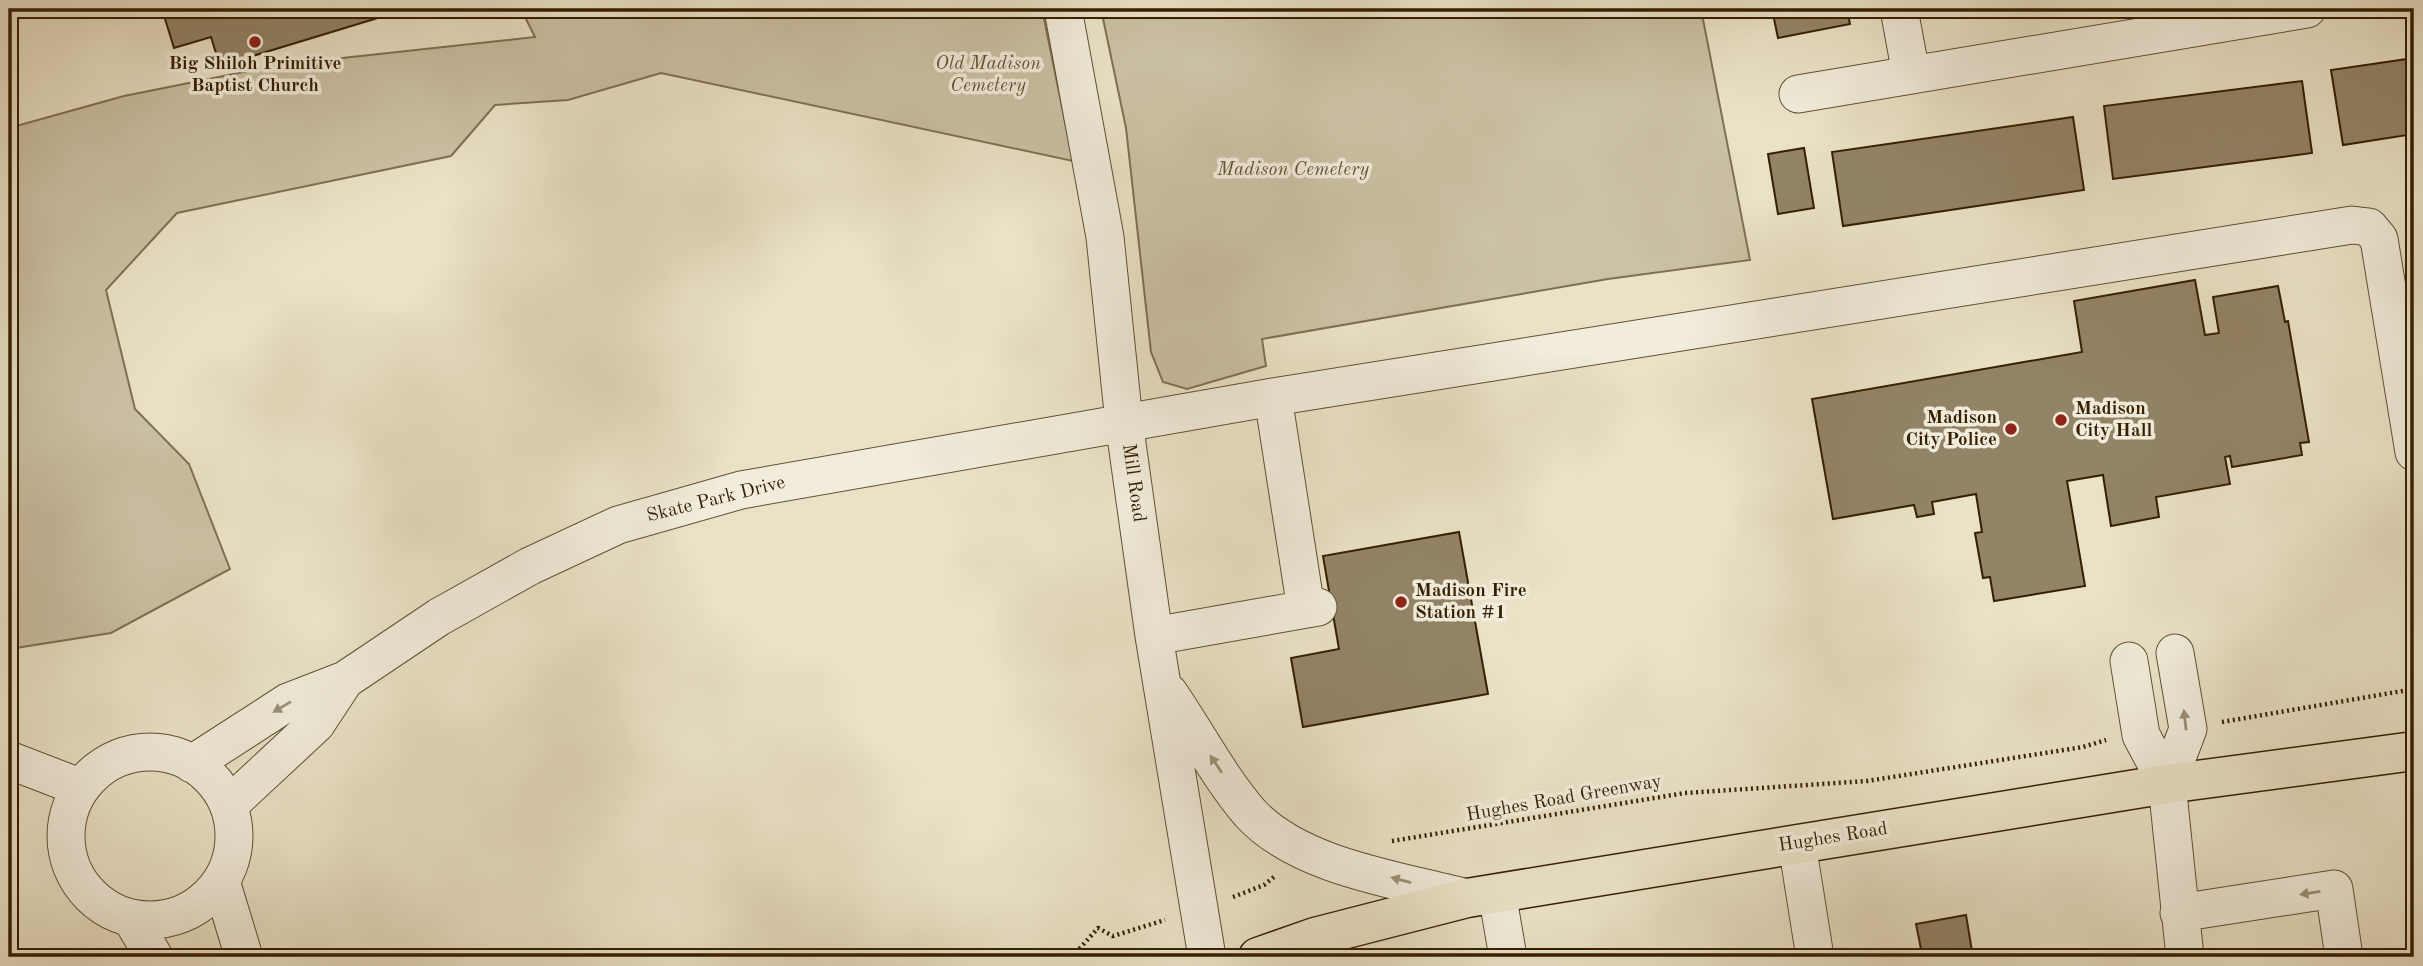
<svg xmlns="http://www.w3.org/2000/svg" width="2423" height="966" font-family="'Old Standard TT',serif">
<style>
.green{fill:#cbc1a5;stroke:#807052;stroke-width:2}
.building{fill:#938467;stroke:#351f00;stroke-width:2}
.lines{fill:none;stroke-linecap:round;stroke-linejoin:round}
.minor-casing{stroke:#625032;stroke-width:39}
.major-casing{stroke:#351f00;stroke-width:41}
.path{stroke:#351f00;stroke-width:4.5;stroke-dasharray:2 3.5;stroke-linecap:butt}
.minor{stroke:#f1ecdb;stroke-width:37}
.major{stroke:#eae2c7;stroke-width:38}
.oneway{fill:#9c9078}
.poi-dot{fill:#8f2418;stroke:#f1ecdb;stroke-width:2.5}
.labels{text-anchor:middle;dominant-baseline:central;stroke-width:7;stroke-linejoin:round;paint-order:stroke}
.poi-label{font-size:19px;font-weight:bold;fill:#351f00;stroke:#f1ecdb;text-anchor:start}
.park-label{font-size:19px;font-style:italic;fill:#625032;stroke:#f1ecdb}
.street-label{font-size:19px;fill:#351f00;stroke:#f1ecdb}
</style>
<rect width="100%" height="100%" fill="#eae2c7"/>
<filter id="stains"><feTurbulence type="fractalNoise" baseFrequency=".00286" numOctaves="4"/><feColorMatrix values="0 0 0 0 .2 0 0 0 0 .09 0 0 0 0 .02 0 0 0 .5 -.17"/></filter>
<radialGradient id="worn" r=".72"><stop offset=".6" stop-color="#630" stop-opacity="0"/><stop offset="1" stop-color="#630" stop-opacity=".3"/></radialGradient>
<path class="green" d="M 521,9 L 1042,9 L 1073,161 L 661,73 L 568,100 L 495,105 L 451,156 L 177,213 L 106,290 L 135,409 L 189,464 L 230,569 L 111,633 L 9,649 L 9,128 L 124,96 L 278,65 L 535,37 Z
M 1101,9 L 1701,9 L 1750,260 L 1608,279 L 1262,339 L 1266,366 L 1187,389 L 1163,382 L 1151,352 L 1126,128 Z"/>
<path class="building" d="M 162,9 L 403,9 L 404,10 L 220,66 L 211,37 L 174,48 Z
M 1772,9 L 1847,9 L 1850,24 L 1778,38 Z
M 2414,58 L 2414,134 L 2343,145 L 2331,70 Z
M 2302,81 L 2312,153 L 2113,179 L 2104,106 Z
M 2073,117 L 2084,190 L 1843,226 L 1832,152 Z
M 1804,148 L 1814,208 L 1778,214 L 1768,154 Z
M 2195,280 L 2205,335 L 2219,333 L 2213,297 L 2278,286 L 2285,322 L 2288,321 L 2309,442 L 2300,443 L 2302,455 L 2232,467 L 2230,456 L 2225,457 L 2230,484 L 2156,497 L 2159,517 L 2111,526 L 2103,475 L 2067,481 L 2085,586 L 1994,601 L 1990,577 L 1983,578 L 1975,533 L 1982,532 L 1976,494 L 1932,502 L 1934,514 L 1917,517 L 1914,505 L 1833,519 L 1812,399 L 2082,352 L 2074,301 Z
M 1459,532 L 1488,694 L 1303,727 L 1291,658 L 1339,649 L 1323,556 Z
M 1966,915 L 1973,957 L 1915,957 L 1915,954 L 1922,954 L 1916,924 Z"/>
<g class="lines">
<g class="minor-casing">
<path id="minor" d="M 1063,9 L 1105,237 L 1124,422 L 1154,636 L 1207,957
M 1899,9 L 1911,74
M 1798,94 L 2307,9
M 1273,397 L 1306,609
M 1154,636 L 1318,607
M 2129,661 L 2141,735 L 2167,784 L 2185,957
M 1169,693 C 1196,732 1219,777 1250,813 C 1299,867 1399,880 1467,898
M66 836a84 84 0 1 1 168 0a84 84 0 1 1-168 0Z
M 9,760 L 79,787
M 192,764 L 288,702 L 345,680 L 439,617 L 530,566 L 618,525 L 741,490 L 1273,397 L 2352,225 L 2369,227 L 2379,239 L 2414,452
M 2167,784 L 2188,729 L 2175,653
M 229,805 L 316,724 L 345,680
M 1797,844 L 1815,957
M 221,881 L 244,957
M 1497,893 L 1508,957
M 2179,913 L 2334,889 L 2344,957
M 131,918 L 154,957"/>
</g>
<g class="major-casing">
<path id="major" d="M 1258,957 L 1315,937 L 1467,898 L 2167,784 L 2414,751"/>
</g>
<path class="path" d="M 2222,722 L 2414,689
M 1392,841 L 1685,793 L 1867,781 L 2083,747 L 2106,740
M 1233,897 L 1264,885 L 1275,876
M 1072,957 L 1098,928 L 1113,936 L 1165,920"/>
<use href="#minor" class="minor"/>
<use href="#major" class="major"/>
</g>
<defs><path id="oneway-solid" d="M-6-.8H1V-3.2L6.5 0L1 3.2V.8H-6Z" transform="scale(1.75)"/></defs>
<g class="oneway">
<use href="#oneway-solid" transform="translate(282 707) rotate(149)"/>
<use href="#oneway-solid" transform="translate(2185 720) rotate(-96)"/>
<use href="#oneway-solid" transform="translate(1216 764) rotate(-124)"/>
<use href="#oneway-solid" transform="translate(1401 880) rotate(-165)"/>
<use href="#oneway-solid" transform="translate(2310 893) rotate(171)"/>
</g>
<g class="poi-dot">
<circle cx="255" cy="42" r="7"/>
<circle cx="2061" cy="420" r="7"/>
<circle cx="2011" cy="429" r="7"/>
<circle cx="1401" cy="602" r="7"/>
</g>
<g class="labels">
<g class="poi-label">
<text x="255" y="64" text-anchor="middle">Big Shiloh Primitive<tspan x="255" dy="22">Baptist Church</tspan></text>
<text x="2075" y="409">Madison<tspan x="2075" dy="22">City Hall</tspan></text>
<text x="1997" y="418" text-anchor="end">Madison<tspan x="1997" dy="22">City Police</tspan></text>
<text x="1415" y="591">Madison Fire<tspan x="1415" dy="22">Station #1</tspan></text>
</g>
<g class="park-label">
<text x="988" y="64">Old Madison<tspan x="988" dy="22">Cemetery</tspan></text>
<text x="1293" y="170">Madison Cemetery</text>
</g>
<g class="street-label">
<text transform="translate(1133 483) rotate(82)">Mill Road</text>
<text transform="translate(716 500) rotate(-14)">Skate Park Drive</text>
<text transform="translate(1564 799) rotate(-10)">Hughes Road Greenway</text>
<text transform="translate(1833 838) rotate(-9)">Hughes Road</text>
</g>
</g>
<rect width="2423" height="966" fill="none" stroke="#eae2c7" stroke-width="35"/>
<rect x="10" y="10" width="2402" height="945" fill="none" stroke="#351f00" stroke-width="3.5"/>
<rect x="18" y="18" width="2388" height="931" fill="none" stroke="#351f00" stroke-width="2"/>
<rect width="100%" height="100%" filter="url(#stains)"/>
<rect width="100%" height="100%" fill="url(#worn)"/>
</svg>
